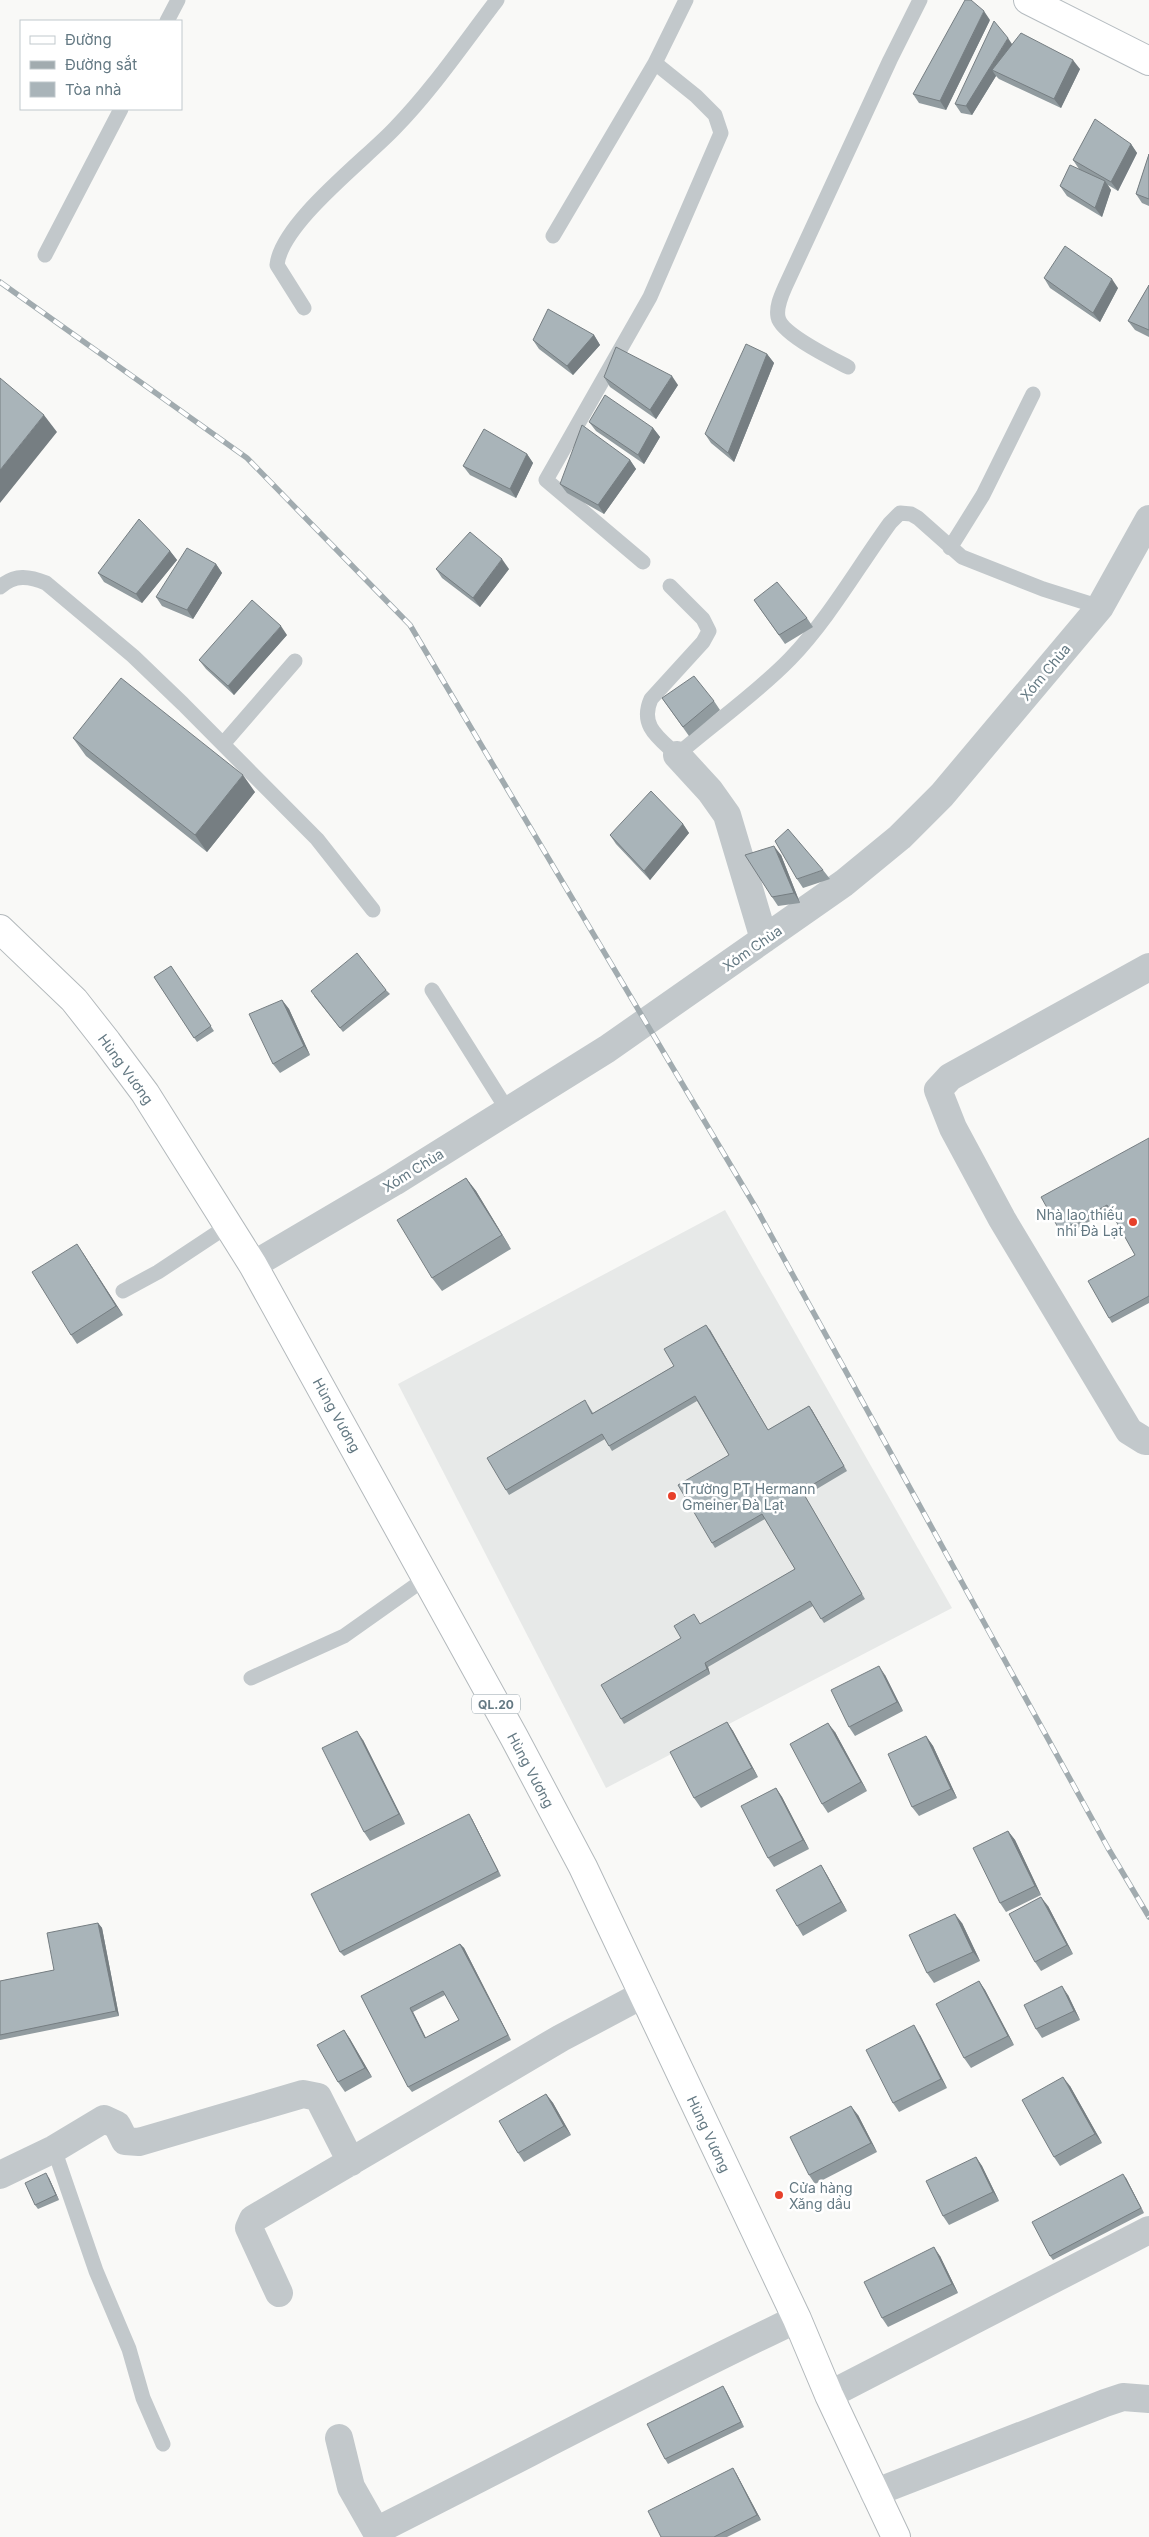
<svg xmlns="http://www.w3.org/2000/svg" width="1149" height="2537" font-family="Inter,sans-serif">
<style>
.built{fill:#e7e9e8}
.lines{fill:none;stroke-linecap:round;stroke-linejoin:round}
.secondary-casing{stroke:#b5bcc0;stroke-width:30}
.highway-casing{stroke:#b3b9bc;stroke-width:30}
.lane{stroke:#c2c8cb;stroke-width:15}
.street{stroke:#c2c8cb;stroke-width:28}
.secondary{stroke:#fff;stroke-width:28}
.highway{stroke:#fff;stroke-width:28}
.rail-casing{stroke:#a1abaf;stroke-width:5.5}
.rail{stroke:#fff;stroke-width:4;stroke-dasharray:11;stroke-linecap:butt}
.wall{fill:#919b9f;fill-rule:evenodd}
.shaded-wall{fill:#767e82}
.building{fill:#a9b4b9;stroke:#767e82;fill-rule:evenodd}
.poi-dot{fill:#e7402a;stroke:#fff;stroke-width:2}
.labels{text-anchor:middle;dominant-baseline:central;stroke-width:5;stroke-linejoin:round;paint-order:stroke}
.shield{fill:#fff;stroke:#92a1a8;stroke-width:1}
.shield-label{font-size:12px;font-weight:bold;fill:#647983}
.street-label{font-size:14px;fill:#647983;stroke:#fff}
.poi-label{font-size:14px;fill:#647983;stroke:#fff;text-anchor:start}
</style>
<rect width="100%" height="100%" fill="#f9f9f7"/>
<path class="built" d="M 725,1210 L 952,1608 L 606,1788 L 398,1384 Z"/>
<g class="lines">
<g class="secondary-casing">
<path id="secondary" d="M 1028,0 L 1149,61"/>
</g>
<g class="highway-casing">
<path id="highway" d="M 0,929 L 74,1000 L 107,1042 L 145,1093 L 253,1265 L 514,1737 L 583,1867 L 797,2319 L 829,2395 L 896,2537"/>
</g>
<path class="lane" d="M 167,21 L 178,0
M 553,236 L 655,63 L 686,0
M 45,255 L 121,109
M 304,308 L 277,265 C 281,223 366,159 395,128 C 433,89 464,43 497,0
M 848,367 C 833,359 781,334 778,317 C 776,307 781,296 785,287 L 890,60 L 920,0
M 950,548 L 983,495 L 1033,394
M 643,562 L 546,480 L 650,297 L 721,133 L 715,115 L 696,96 L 655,63
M 670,586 L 703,619 L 709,631 L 703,642 L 651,699 C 639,726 659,738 677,755 C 714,723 756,694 790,659 C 828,620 858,567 890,523 L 900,513 L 911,514 L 918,518 L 962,557 L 1043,589 L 1100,607
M 0,587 C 15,574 29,576 46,583 L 133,656 L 183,704 L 317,839 L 373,910
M 223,744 L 295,661
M 432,990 L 508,1111
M 123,1291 L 158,1272 L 229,1225
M 251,1678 L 344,1636 L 426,1578
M 54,2149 L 96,2271 L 129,2349 L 143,2398 L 163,2444"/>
<path class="street" d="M 677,755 L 710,791 L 727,815 L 764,939
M 1149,967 L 950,1077 L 938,1090 L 953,1128 L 1002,1219 L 1129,1431 L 1145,1441 L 1149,1441
M 253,1265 L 394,1182 L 607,1049 L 844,883 L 900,837 L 942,795 L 1100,607 L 1149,519
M 0,2175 L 54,2149 L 104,2119 L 117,2125 L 125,2141 L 139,2142 L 303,2094 L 318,2097 L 351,2162
M 279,2293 L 249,2228 L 253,2219 L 561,2038 L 644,1994
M 829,2395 L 1149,2230
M 339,2438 L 351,2487 L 376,2531 C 516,2461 655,2386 797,2319
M 874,2493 L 1105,2403 L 1123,2397 L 1149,2399"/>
<use href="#secondary" class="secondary"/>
<use href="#highway" class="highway"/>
<g class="rail-casing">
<path id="rail" d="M 0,282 L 247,458 L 410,625 L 756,1208 L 1108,1848 L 1149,1917"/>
</g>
<use href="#rail" class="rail"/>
</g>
<path class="wall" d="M 990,20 L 946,110 L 919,103 L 913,94 Z
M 1012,44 L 1080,69 L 1061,108 L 999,79 L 996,76 L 972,115 L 961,113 L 955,104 Z
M 1131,144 L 1137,153 L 1118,191 L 1108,185 L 1111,190 L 1102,217 L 1067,196 L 1060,186 L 1079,169 L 1073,160 Z
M 1149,154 L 1149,206 L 1142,203 L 1136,194 Z
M 1044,278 L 1118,288 L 1100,322 L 1050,288 Z
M 1149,285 L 1149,337 L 1135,330 L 1128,321 Z
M 594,335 L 600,345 L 573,375 L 539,349 L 533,340 Z
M 767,354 L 774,363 L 734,462 L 711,443 L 705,434 Z
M 604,377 L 678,385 L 656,419 L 610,387 Z
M 589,422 L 653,428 L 660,437 L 644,464 L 596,431 Z
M 527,454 L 533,463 L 516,498 L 470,475 L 463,466 Z
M 630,460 L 636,469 L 604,514 L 567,493 L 560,484 Z
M 170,551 L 177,560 L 142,603 L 104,582 L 98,573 Z
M 216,564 L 222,573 L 193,619 L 162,606 L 156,597 Z
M 436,569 L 509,569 L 480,607 L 442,578 Z
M 754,600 L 807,618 L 813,627 L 785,644 Z
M 287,635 L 234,695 L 206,669 L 199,660 Z
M 662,698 L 714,701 L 720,710 L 689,736 Z
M 73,738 L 255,792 L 207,852 L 86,756 Z
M 683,824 L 689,833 L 650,880 L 616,844 L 610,835 Z
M 781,855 L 800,903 L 778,906 L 772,897 Z
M 823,870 L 830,879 L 803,888 L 797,879 Z
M 171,966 L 214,1031 L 197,1042 L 154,977 Z
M 386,990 L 390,994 L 343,1032 L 314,996 Z
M 282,1000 L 289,1009 L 310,1055 L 280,1073 L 273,1064 Z
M 1149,1138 L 1149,1303 L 1112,1323 L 1109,1318 L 1135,1255 L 1110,1210 L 1063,1236 L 1060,1231 Z
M 466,1178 L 476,1191 L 511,1249 L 442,1291 L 432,1278 Z
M 83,1253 L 123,1315 L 77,1344 L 71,1335 Z
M 710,1330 L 768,1430 L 809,1406 L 812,1410 L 847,1471 L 805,1496 L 865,1599 L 824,1623 L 813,1606 L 708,1667 L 710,1674 L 624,1724 L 621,1719 L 681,1638 L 701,1624 L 795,1569 L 765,1519 L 715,1548 L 712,1543 L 729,1455 L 697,1401 L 612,1451 L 605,1439 L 509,1495 L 506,1490 L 588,1405 L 593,1413 L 674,1366 Z
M 885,1675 L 903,1711 L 855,1736 L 849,1727 Z
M 727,1722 L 733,1731 L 758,1777 L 701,1808 L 694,1798 Z
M 835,1732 L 867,1791 L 828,1813 L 822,1804 Z
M 926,1736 L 933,1746 L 957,1798 L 919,1816 L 912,1807 Z
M 363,1740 L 405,1824 L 370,1841 L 364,1832 Z
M 776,1788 L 782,1797 L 809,1849 L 774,1867 L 768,1858 Z
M 472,1819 L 501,1876 L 344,1956 L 340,1952 Z
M 1008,1831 L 1015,1840 L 1041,1895 L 1006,1912 L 1000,1903 Z
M 821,1865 L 827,1875 L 847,1911 L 803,1936 L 797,1926 Z
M 1048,1906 L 1073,1954 L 1041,1971 L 1035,1962 Z
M 98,1923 L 102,1928 L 119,2016 L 0,2040 L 0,1981 L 54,1970 Z
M 962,1923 L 980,1961 L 934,1983 L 927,1973 Z
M 460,1944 L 464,1948 L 511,2040 L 412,2092 L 408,2087 L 361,1996 ZM 445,1995 L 459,2020 L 426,2038 L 413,2012 Z
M 979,1981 L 985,1990 L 1014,2045 L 971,2068 L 964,2058 Z
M 1068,1995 L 1080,2020 L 1042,2038 L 1036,2029 Z
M 344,2030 L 350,2039 L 372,2077 L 345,2092 L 338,2082 Z
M 920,2035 L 947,2088 L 899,2112 L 893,2103 Z
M 1070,2086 L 1102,2143 L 1060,2166 L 1054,2157 Z
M 546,2094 L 553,2103 L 571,2135 L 524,2162 L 518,2153 Z
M 858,2115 L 877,2152 L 815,2184 L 809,2175 Z
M 976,2157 L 982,2166 L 999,2201 L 949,2225 L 943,2216 Z
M 49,2178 L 59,2200 L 38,2209 L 35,2205 Z
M 1126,2178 L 1144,2213 L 1053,2260 L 1050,2256 Z
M 940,2256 L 958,2293 L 888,2327 L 882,2318 Z
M 726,2391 L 744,2427 L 668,2464 L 665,2459 Z
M 736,2473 L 761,2520 L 727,2537 L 661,2537 Z"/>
<path class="shaded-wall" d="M 984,11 L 990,20 L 946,110 L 940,101 Z
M 1008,38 L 1014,47 L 992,70 L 996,76 L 972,115 L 966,106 Z
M 1073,60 L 1080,69 L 1061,108 L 1054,99 Z
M 1131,144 L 1137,153 L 1118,191 L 1111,182 Z
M 1105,181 L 1111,190 L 1102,217 L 1095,208 Z
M 1112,279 L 1118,288 L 1100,322 L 1093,313 Z
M 594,335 L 600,345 L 573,375 L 567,366 Z
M 767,354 L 774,363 L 734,462 L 728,453 Z
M 672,376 L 678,385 L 656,419 L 650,410 Z
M 44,415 L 57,432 L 0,503 L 0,470 Z
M 653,428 L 660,437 L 644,464 L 638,455 Z
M 527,454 L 533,463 L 516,498 L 510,489 Z
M 630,460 L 636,469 L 604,514 L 598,505 Z
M 170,551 L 177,560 L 142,603 L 136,594 Z
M 502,559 L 509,569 L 480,607 L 473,598 Z
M 216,564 L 222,573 L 193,619 L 187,610 Z
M 281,626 L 287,635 L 234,695 L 228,686 Z
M 243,775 L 255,792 L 207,852 L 195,835 Z
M 683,824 L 689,833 L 650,880 L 644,871 Z
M 774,846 L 781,855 L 800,903 L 794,893 Z
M 282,1000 L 289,1009 L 310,1055 L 304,1046 Z
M 466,1178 L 476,1191 L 511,1249 L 502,1235 Z
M 77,1244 L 83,1253 L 123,1315 L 116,1306 Z
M 706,1325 L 710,1330 L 771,1435 L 768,1430 Z
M 809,1406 L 812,1410 L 847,1471 L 844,1466 Z
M 705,1663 L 708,1667 L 710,1674 L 707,1669 Z
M 879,1666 L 885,1675 L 903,1711 L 897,1702 Z
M 727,1722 L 733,1731 L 758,1777 L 752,1768 Z
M 828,1723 L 835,1732 L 867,1791 L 861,1782 Z
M 357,1731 L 363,1740 L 405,1824 L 399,1814 Z
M 926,1736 L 933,1746 L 957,1798 L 951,1789 Z
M 776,1788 L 782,1797 L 809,1849 L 803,1840 Z
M 469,1814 L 472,1819 L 501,1876 L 498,1871 Z
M 1008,1831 L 1015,1840 L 1041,1895 L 1035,1886 Z
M 821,1865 L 827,1875 L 847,1911 L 841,1902 Z
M 1041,1897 L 1048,1906 L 1073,1954 L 1067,1945 Z
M 955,1914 L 962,1923 L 980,1961 L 973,1952 Z
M 98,1923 L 102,1928 L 119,2016 L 116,2011 Z
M 460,1944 L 464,1948 L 511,2040 L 508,2035 Z
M 979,1981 L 985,1990 L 1014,2045 L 1008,2036 Z
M 1062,1986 L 1068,1995 L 1080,2020 L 1074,2011 Z
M 410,2008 L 413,2012 L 428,2042 L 425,2038 Z
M 914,2025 L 920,2035 L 947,2088 L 941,2079 Z
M 344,2030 L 350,2039 L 372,2077 L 365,2068 Z
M 1063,2077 L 1070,2086 L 1102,2143 L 1095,2134 Z
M 546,2094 L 553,2103 L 571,2135 L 564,2126 Z
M 851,2106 L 858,2115 L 877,2152 L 871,2143 Z
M 976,2157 L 982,2166 L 999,2201 L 993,2192 Z
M 46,2173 L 49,2178 L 59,2200 L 56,2195 Z
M 1123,2174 L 1126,2178 L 1144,2213 L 1141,2208 Z
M 934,2247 L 940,2256 L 958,2293 L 952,2284 Z
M 723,2386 L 726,2391 L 744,2427 L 741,2422 Z
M 733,2468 L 736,2473 L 761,2520 L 757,2515 Z"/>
<path class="building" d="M 965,0 L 971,0 L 984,11 L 940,101 L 913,94 Z
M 994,21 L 1008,38 L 966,106 L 955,104 Z
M 1021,33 L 1073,60 L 1054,99 L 992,70 Z
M 1095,119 L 1131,144 L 1111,182 L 1073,160 Z
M 1149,154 L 1149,199 L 1136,194 Z
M 1070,165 L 1105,181 L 1095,208 L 1060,186 Z
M 1065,246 L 1112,279 L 1093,313 L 1044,278 Z
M 1149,285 L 1149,330 L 1128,321 Z
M 548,309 L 594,335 L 567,366 L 533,340 Z
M 746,344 L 767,354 L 728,453 L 705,434 Z
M 616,347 L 672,376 L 650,410 L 604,377 Z
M 0,378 L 44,415 L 0,470 Z
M 605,395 L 653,428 L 638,455 L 589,422 Z
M 582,425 L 630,460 L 598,505 L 560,484 Z
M 484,429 L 527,454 L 510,489 L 463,466 Z
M 139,519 L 170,551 L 136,594 L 98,573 Z
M 470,532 L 502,559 L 473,598 L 436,569 Z
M 187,548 L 216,564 L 187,610 L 156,597 Z
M 777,582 L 807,618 L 779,635 L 754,600 Z
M 252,600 L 281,626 L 228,686 L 199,660 Z
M 694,676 L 714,701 L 683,727 L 662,698 Z
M 121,678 L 243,775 L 195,835 L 73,738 Z
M 651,791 L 683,824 L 644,871 L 610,835 Z
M 788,829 L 823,870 L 797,879 L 775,841 Z
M 774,846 L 794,893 L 772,897 L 745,855 Z
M 357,953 L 386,990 L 340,1028 L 311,991 Z
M 171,966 L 211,1026 L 194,1038 L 154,977 Z
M 282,1000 L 304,1046 L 273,1064 L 249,1014 Z
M 1149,1138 L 1149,1296 L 1109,1318 L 1088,1281 L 1135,1255 L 1107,1205 L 1060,1231 L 1041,1197 Z
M 466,1178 L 502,1235 L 432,1278 L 397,1220 Z
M 77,1244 L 116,1306 L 71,1335 L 32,1272 Z
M 706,1325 L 768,1430 L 809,1406 L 844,1466 L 802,1491 L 862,1594 L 821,1619 L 810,1601 L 705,1663 L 707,1669 L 621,1719 L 601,1685 L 681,1638 L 674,1626 L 694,1614 L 700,1624 L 795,1569 L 762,1514 L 712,1543 L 678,1485 L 729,1455 L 695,1396 L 609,1446 L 602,1434 L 506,1490 L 487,1458 L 585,1400 L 592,1414 L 674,1366 L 664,1349 Z
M 879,1666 L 897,1702 L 849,1727 L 831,1690 Z
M 727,1722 L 752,1768 L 694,1798 L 670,1752 Z
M 828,1723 L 861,1782 L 822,1804 L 790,1744 Z
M 357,1731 L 399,1814 L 364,1832 L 322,1748 Z
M 926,1736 L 951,1789 L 912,1807 L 888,1754 Z
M 776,1788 L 803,1840 L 768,1858 L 741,1806 Z
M 469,1814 L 498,1871 L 340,1952 L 311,1894 Z
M 1008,1831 L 1035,1886 L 1000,1903 L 973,1848 Z
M 821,1865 L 841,1902 L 797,1926 L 776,1890 Z
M 1041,1897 L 1067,1945 L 1035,1962 L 1009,1914 Z
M 955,1914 L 973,1952 L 927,1973 L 909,1935 Z
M 98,1923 L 116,2011 L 0,2035 L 0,1981 L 54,1970 L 47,1933 Z
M 460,1944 L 508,2035 L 408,2087 L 361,1996 ZM 443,1991 L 459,2020 L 425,2038 L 410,2008 Z
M 979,1981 L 1008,2036 L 964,2058 L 936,2004 Z
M 1062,1986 L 1074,2011 L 1036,2029 L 1024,2005 Z
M 914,2025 L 941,2079 L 893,2103 L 866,2050 Z
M 344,2030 L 365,2068 L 338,2082 L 317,2045 Z
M 1063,2077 L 1095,2134 L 1054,2157 L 1022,2100 Z
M 546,2094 L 564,2126 L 518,2153 L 499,2121 Z
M 851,2106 L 871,2143 L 809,2175 L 790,2137 Z
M 976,2157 L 993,2192 L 943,2216 L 926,2181 Z
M 46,2173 L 56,2195 L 35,2205 L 25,2183 Z
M 1123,2174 L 1141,2208 L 1050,2256 L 1032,2222 Z
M 934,2247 L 952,2284 L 882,2318 L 864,2282 Z
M 723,2386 L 741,2422 L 665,2459 L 647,2424 Z
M 733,2468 L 757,2515 L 714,2537 L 661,2537 L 648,2511 Z"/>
<g class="poi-dot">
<circle cx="1133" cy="1222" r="5"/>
<circle cx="672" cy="1496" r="5"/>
<circle cx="779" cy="2195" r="5"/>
</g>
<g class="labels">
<rect class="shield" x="472" y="1694.5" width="48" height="19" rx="4"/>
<g class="shield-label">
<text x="496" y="1704">QL.20</text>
</g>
<g class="street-label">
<text transform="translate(1045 672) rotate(-50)">Xóm Chùa</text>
<text transform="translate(752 948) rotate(-35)">Xóm Chùa</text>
<text transform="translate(126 1069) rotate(54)">Hùng Vương</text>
<text transform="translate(413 1170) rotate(-32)">Xóm Chùa</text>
<text transform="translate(337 1415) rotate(61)">Hùng Vương</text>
<text transform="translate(531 1770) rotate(62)">Hùng Vương</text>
<text transform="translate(709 2134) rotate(65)">Hùng Vương</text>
</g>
<g class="poi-label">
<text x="1123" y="1214" text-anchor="end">Nhà lao thiếu<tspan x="1123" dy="16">nhi Đà Lạt</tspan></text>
<text x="682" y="1488">Trường PT Hermann<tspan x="682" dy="16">Gmeiner Đà Lạt</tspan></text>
<text x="789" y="2187">Cửa hàng<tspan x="789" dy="16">Xăng dầu</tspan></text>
</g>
</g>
<rect x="20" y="20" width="162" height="90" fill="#ffffff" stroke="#c1c9cd"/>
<rect x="30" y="36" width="25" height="8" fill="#ffffff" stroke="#c1c9cd"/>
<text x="65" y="45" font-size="15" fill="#647983">Đường</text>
<rect x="30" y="61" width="25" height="8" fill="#a1abaf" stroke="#c1c9cd"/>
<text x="65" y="70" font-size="15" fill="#647983">Đường sắt</text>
<rect x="30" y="82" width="25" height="15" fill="#a9b4b9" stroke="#c1c9cd"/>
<text x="65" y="95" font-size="15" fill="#647983">Tòa nhà</text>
</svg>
